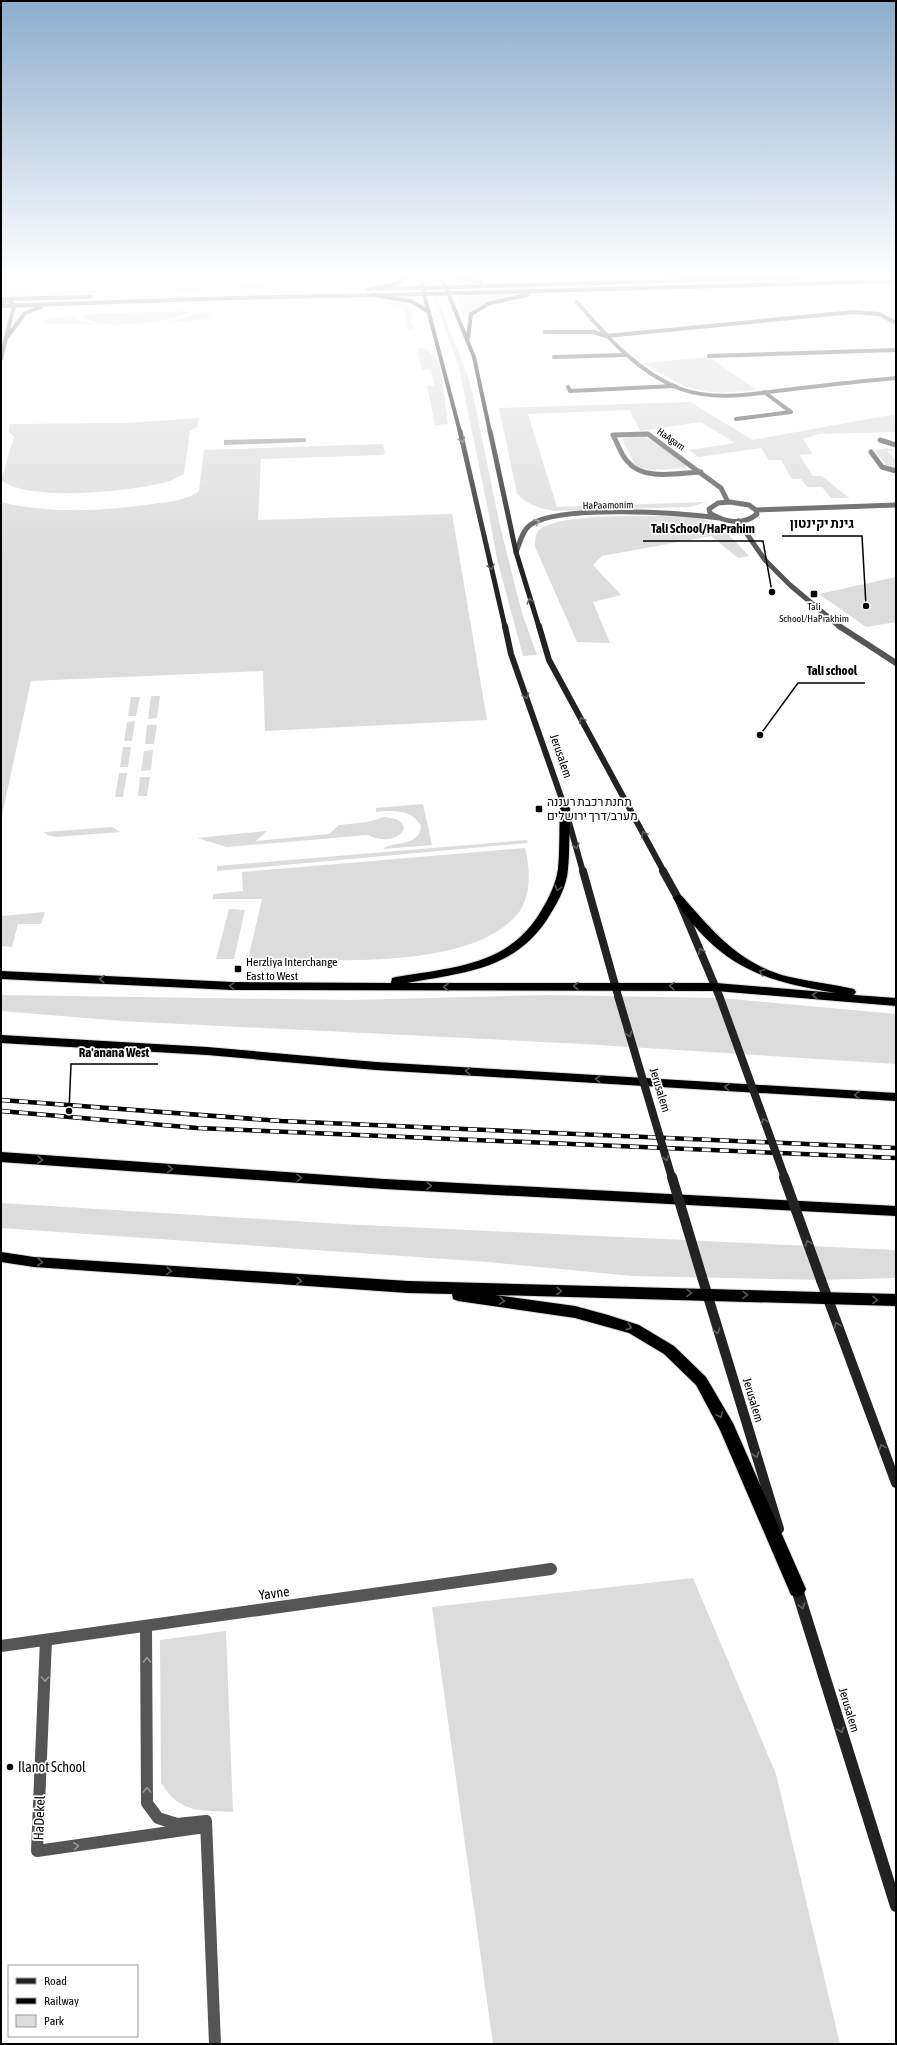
<svg xmlns="http://www.w3.org/2000/svg" width="897" height="2045" font-family="'Asap Condensed',Heebo,sans-serif">
<style>
.green{fill:#dcdcdc}
.water{fill:#a3a3a3}
.lines{fill:none;stroke-linecap:round;stroke-linejoin:round}
.motorway-casing{stroke:#dbdbdb;stroke-width:2}
.minor-far3{stroke:#555;stroke-width:4}
.minor-far2{stroke:#555;stroke-width:5}
.minor-far1{stroke:#555;stroke-width:6}
.minor{stroke:#555;stroke-width:12}
.tertiary{stroke:#555;stroke-width:4}
.secondary-far5{stroke:#222;stroke-width:4}
.secondary-far4{stroke:#222;stroke-width:5}
.secondary-far3{stroke:#222;stroke-width:6}
.secondary-far2{stroke:#222;stroke-width:8}
.secondary-far1{stroke:#222;stroke-width:10}
.secondary{stroke:#222;stroke-width:12}
.motorway{fill:#000;fill-rule:evenodd}
.rail-casing{stroke:#000;stroke-width:4.5}
.rail{stroke:#fff;stroke-width:3;stroke-dasharray:9;stroke-linecap:butt}
.secondary-bridge-far1{stroke:#222;stroke-width:8}
.secondary-bridge{stroke:#222;stroke-width:10}
.oneway{stroke:#646464}
.oneway2{stroke:#999}
.oneway3{stroke:#595959}
.poi-dot{fill:#000;stroke:#fff;stroke-width:1.5}
.labels{text-anchor:middle;dominant-baseline:central;stroke-width:3.5;stroke-linejoin:round;paint-order:stroke}
.far-street-label{font-size:10px;fill:#000;stroke:#fff}
.far-poi-label{font-size:10px;fill:#000;stroke:#fff}
.street-label{font-size:12px;fill:#000;stroke:#fff}
.poi-label{font-size:12px;fill:#000;stroke:#fff;text-anchor:start}
.near-street-label{font-size:14px;fill:#000;stroke:#fff}
.near-poi-label{font-size:14px;fill:#000;stroke:#fff;text-anchor:start}
.leader{fill:none;stroke:#000;stroke-width:1.5}
.callout-dot{fill:#000;stroke:#fff;stroke-width:1.5}
.callout-label{font-size:13px;text-anchor:middle;font-weight:bold;fill:#000;stroke:#fff;stroke-width:3.5;stroke-linejoin:round;paint-order:stroke}
</style>
<rect width="100%" height="100%" fill="#fff"/>
<path class="green" d="M 32,276 L 246,276 L 54,281 Z
M 294,276 L 338,276 L 328,280 L 302,280 L 302,284 L 295,284 L 295,280 L 300,279 L 295,279 Z
M 896,276 L 842,280 L 468,291 L 467,289 Z
M 10,285 L 18,285 L 38,292 L 114,289 L 114,292 L 1,296 L 1,293 L 8,293 Z
M 264,285 L 268,288 L 171,290 L 171,288 Z
M 535,293 C 510,295 481,298 464,318 L 456,295 Z
M 437,298 L 465,368 L 472,390 L 500,526 L 522,613 L 537,655 L 523,656 L 497,559 L 489,515 L 459,368 L 435,300 Z
M 394,301 L 408,305 L 414,309 L 411,321 L 415,330 L 408,330 L 403,306 L 393,306 L 387,303 Z
M 187,311 L 191,313 C 168,321 101,333 82,316 L 89,314 Z
M 201,312 L 210,313 L 210,319 L 150,324 L 169,322 Z
M 71,316 L 80,321 L 102,325 L 55,324 L 43,322 L 47,319 Z
M 417,348 L 425,348 L 436,358 L 440,365 L 448,424 L 435,425 L 427,386 L 434,386 L 431,370 L 422,370 Z
M 709,357 L 757,390 C 702,396 689,392 643,363 Z
M 690,402 L 753,440 L 896,414 L 896,432 L 819,434 L 803,439 L 813,454 L 799,455 L 813,476 L 822,476 L 849,498 L 831,498 L 822,487 L 807,487 L 801,479 L 792,479 L 781,460 L 769,460 L 761,448 L 698,457 L 689,450 L 735,443 L 701,422 L 640,431 L 630,410 L 528,414 L 557,507 L 707,502 L 690,507 L 554,511 C 540,508 526,505 517,493 L 499,408 Z
M 199,418 L 197,427 L 190,431 L 184,474 C 180,476 175,479 170,481 C 136,491 29,503 1,480 L 14,437 L 9,432 L 10,424 L 127,423 Z
M 643,436 L 651,440 L 685,464 L 686,468 L 653,470 L 639,468 L 635,465 L 622,439 L 630,437 Z
M 383,444 L 385,454 L 382,455 L 261,459 L 258,520 L 452,514 L 487,720 L 265,731 L 263,671 L 31,681 L 1,820 L 1,502 C 49,514 98,511 146,505 C 164,502 185,502 199,491 L 204,450 Z
M 887,448 L 895,450 L 887,451 L 896,460 L 896,468 L 886,465 L 876,452 L 876,450 Z
M 684,516 C 717,518 727,533 749,556 L 738,558 L 711,536 L 602,556 L 593,565 L 621,595 L 593,602 L 610,643 L 577,642 L 535,547 C 535,539 535,532 542,528 C 569,512 650,517 684,516 Z
M 896,577 L 896,622 L 866,627 L 819,594 Z
M 151,696 L 160,696 L 157,718 L 148,719 Z
M 131,697 L 140,697 L 136,716 L 128,716 Z
M 135,721 L 132,741 L 124,741 L 127,722 Z
M 147,725 L 157,725 L 154,744 L 145,744 Z
M 123,747 L 131,747 L 128,767 L 120,767 Z
M 153,750 L 151,770 L 141,771 L 144,751 Z
M 119,773 L 127,773 L 123,797 L 115,797 Z
M 140,777 L 150,777 L 147,796 L 138,796 Z
M 423,804 L 432,845 L 383,849 C 394,840 419,848 421,826 C 412,809 392,810 376,812 L 376,808 Z
M 384,817 C 393,818 403,819 404,829 C 397,842 379,841 368,835 L 227,847 L 197,838 L 267,831 L 256,841 L 329,834 L 339,825 L 368,822 Z
M 112,827 L 120,832 L 56,837 L 47,835 L 44,832 Z
M 527,840 L 528,843 L 217,871 L 217,866 Z
M 525,848 C 531,872 532,903 511,921 C 457,971 319,959 248,959 L 262,899 L 213,899 L 213,894 L 243,891 L 242,872 Z
M 229,909 L 245,910 L 234,959 L 216,959 Z
M 45,912 L 41,924 L 18,924 L 12,947 L 1,946 L 1,916 Z
M 1,995 L 350,1000 L 545,995 L 720,998 L 896,1014 L 896,1064 L 583,1044 L 122,1021 L 1,1011 Z
M 1,1203 L 342,1224 L 896,1250 L 896,1278 L 821,1280 L 632,1276 L 488,1262 L 15,1229 L 1,1228 Z
M 693,1578 L 776,1774 L 840,2044 L 493,2044 L 432,1607 Z
M 226,1631 L 233,1812 C 201,1810 180,1814 161,1783 L 160,1640 Z"/>
<path class="water" d="M 306,438 L 306,442 L 224,445 L 224,440 Z"/>
<g class="lines">
<g class="motorway-casing">
<path id="motorway" d="M 565,805 L 570,808 C 569,828 570,849 568,869 C 567,885 559,900 551,913 C 518,970 465,972 407,983 L 716,983 L 836,993 C 758,980 720,966 673,898 L 678,895 L 682,896 C 713,932 742,966 790,977 C 811,982 833,984 854,989 L 856,992 L 854,995 L 896,998 L 896,1006 L 716,991 L 232,990 L 1,979 L 1,971 L 232,982 L 391,983 L 392,978 L 396,977 C 453,967 509,966 541,911 C 549,898 556,883 558,869 C 560,849 559,828 560,808 Z
M 1,1035 L 207,1047 L 376,1062 L 896,1093 L 896,1101 L 376,1070 L 207,1055 L 1,1043 Z
M 1,1152 L 384,1179 L 896,1206 L 896,1216 L 384,1189 L 1,1162 Z
M 1,1252 L 34,1257 L 408,1281 L 896,1294 L 896,1306 L 495,1295 L 575,1306 L 608,1315 L 639,1325 L 674,1346 L 706,1377 L 733,1423 L 806,1589 L 803,1595 L 797,1597 L 791,1595 L 720,1430 L 696,1385 L 664,1354 L 629,1333 L 575,1318 L 458,1301 L 453,1299 L 452,1294 L 408,1293 L 34,1267 L 1,1262 Z"/>
</g>
<path class="minor-far3" d="M 577,302 C 606,336 638,373 681,389 C 717,402 757,393 793,389 C 827,385 862,381 896,378
M 1,304 L 8,299 L 14,305 L 1,359
M 545,332 L 593,332 L 606,336 L 853,312 L 879,314 L 896,323
M 709,356 L 896,350
M 554,357 L 625,355
M 568,387 L 570,391 L 675,386
M 736,419 L 791,412 L 764,392"/>
<path class="minor-far2" d="M 648,434 L 699,472 C 679,473 643,481 628,462 C 621,455 618,444 613,435 Z
M 880,440 L 896,445
M 871,452 L 882,467 L 896,471
M 699,472 L 721,488 L 728,502
M 699,472 L 701,472
M 730,502 L 749,505 L 756,510 L 757,514 C 743,526 724,522 710,513 L 709,509 L 718,503 Z
M 756,510 L 896,505
M 738,521 L 765,560 L 790,585 L 840,627
M 516,552 C 520,543 522,531 530,525 C 559,504 683,513 720,518"/>
<path class="minor-far1" d="M 839,626 L 896,663"/>
<path class="minor" d="M 146,1626 L 147,1803 L 158,1818 L 177,1824 L 206,1821 L 215,2044
M 46,1640 L 37,1851 L 205,1827
M 1,1646 L 551,1569"/>
<path class="tertiary" d="M 378,289 L 424,288
M 1,299 L 90,297
M 1,306 L 232,298 L 425,294
M 8,336 L 25,313 L 41,307"/>
<path class="secondary-far5" d="M 421,276 L 426,302 L 460,432
M 441,276 L 474,357 L 490,432
M 455,276 L 481,282
M 424,288 L 832,276
M 369,289 L 396,284 L 409,276
M 425,294 L 896,281
M 373,295 L 411,301 L 429,312
M 468,338 L 471,314 L 490,303 L 527,295"/>
<path class="secondary-far4" d="M 460,431 L 505,627
M 490,431 L 516,552 L 539,627"/>
<path class="secondary-far3" d="M 505,626 L 511,654 L 565,808 L 583,872
M 539,626 L 549,660 L 664,872"/>
<path class="secondary-far2" d="M 583,871 L 617,992
M 663,871 L 678,898 L 720,998"/>
<path class="secondary-far1" d="M 702,1277 L 779,1529
M 821,1280 L 896,1483"/>
<path class="secondary" d="M 796,1586 L 896,1906"/>
<use href="#motorway" class="motorway"/>
<g class="rail-casing">
<path id="rail" d="M 1,1100 L 281,1121 L 896,1148
M 1,1111 L 197,1128 L 896,1158"/>
</g>
<use href="#rail" class="rail"/>
<path class="secondary-bridge-far1" d="M 618,996 L 672,1178
M 720,998 L 785,1178"/>
<path class="secondary-bridge" d="M 672,1177 L 702,1277
M 784,1177 L 821,1280"/>
</g>
<defs><path id="oneway-chevron" d="M-2-3.5L2.5 0L-2 3.5" fill="none" stroke-width="1.6" stroke-linecap="round" stroke-linejoin="round"/></defs>
<g class="oneway">
<use href="#oneway-chevron" transform="translate(462 440) rotate(73)"/>
<use href="#oneway-chevron" transform="translate(491 567) rotate(78)"/>
<use href="#oneway-chevron" transform="translate(530 601) rotate(-106)"/>
<use href="#oneway-chevron" transform="translate(526 696) rotate(71)"/>
<use href="#oneway-chevron" transform="translate(582 720) rotate(-118)"/>
<use href="#oneway-chevron" transform="translate(644 834) rotate(-118)"/>
<use href="#oneway-chevron" transform="translate(576 846) rotate(75)"/>
<use href="#oneway-chevron" transform="translate(701 951) rotate(-113)"/>
<use href="#oneway-chevron" transform="translate(629 1034) rotate(74)"/>
<use href="#oneway-chevron" transform="translate(764 1121) rotate(-110)"/>
<use href="#oneway-chevron" transform="translate(666 1158) rotate(73)"/>
<use href="#oneway-chevron" transform="translate(808 1243) rotate(-110)"/>
<use href="#oneway-chevron" transform="translate(837 1325) rotate(-111)"/>
<use href="#oneway-chevron" transform="translate(717 1331) rotate(73)"/>
<use href="#oneway-chevron" transform="translate(882 1447) rotate(-111)"/>
<use href="#oneway-chevron" transform="translate(756 1455) rotate(73)"/>
<use href="#oneway-chevron" transform="translate(802 1606) rotate(73)"/>
<use href="#oneway-chevron" transform="translate(841 1730) rotate(73)"/>
</g>
<g class="oneway2">
<use href="#oneway-chevron" transform="translate(537 522) rotate(-22)"/>
<use href="#oneway-chevron" transform="translate(147 1660) rotate(-90)"/>
<use href="#oneway-chevron" transform="translate(45 1679) rotate(92)"/>
<use href="#oneway-chevron" transform="translate(147 1790) rotate(-90)"/>
<use href="#oneway-chevron" transform="translate(76 1846) rotate(-8)"/>
</g>
<g class="oneway3">
<use href="#oneway-chevron" transform="translate(558 888) rotate(106)"/>
<use href="#oneway-chevron" transform="translate(762 972) rotate(-160)"/>
<use href="#oneway-chevron" transform="translate(102 979) rotate(-178)"/>
<use href="#oneway-chevron" transform="translate(232 986) rotate(-178)"/>
<use href="#oneway-chevron" transform="translate(576 986) rotate(180)"/>
<use href="#oneway-chevron" transform="translate(672 986) rotate(-179)"/>
<use href="#oneway-chevron" transform="translate(446 987) rotate(180)"/>
<use href="#oneway-chevron" transform="translate(815 995) rotate(-175)"/>
<use href="#oneway-chevron" transform="translate(468 1071) rotate(-177)"/>
<use href="#oneway-chevron" transform="translate(598 1079) rotate(-177)"/>
<use href="#oneway-chevron" transform="translate(727 1087) rotate(-177)"/>
<use href="#oneway-chevron" transform="translate(857 1095) rotate(-177)"/>
<use href="#oneway-chevron" transform="translate(40 1160) rotate(4)"/>
<use href="#oneway-chevron" transform="translate(170 1169) rotate(4)"/>
<use href="#oneway-chevron" transform="translate(299 1178) rotate(4)"/>
<use href="#oneway-chevron" transform="translate(429 1186) rotate(3)"/>
<use href="#oneway-chevron" transform="translate(40 1262) rotate(5)"/>
<use href="#oneway-chevron" transform="translate(169 1271) rotate(4)"/>
<use href="#oneway-chevron" transform="translate(299 1281) rotate(4)"/>
<use href="#oneway-chevron" transform="translate(559 1291) rotate(1)"/>
<use href="#oneway-chevron" transform="translate(689 1293) rotate(1)"/>
<use href="#oneway-chevron" transform="translate(745 1295) rotate(3)"/>
<use href="#oneway-chevron" transform="translate(875 1300) rotate(1)"/>
<use href="#oneway-chevron" transform="translate(502 1301) rotate(9)"/>
<use href="#oneway-chevron" transform="translate(629 1327) rotate(18)"/>
<use href="#oneway-chevron" transform="translate(720 1415) rotate(62)"/>
</g>
<linearGradient id="sky" x2="0" y2="1"><stop stop-color="#8cadcc"/><stop offset="0.49" stop-color="#fff"/><stop offset="1" stop-color="#fff" stop-opacity="0"/></linearGradient>
<rect width="897" height="562" fill="url(#sky)"/>
<g class="poi-dot">
<rect x="810" y="590" width="8" height="8" rx="2"/>
<rect x="535" y="805" width="8" height="8" rx="2"/>
<rect x="234" y="965" width="8" height="8" rx="2"/>
<circle cx="10" cy="1767" r="4"/>
</g>
<g class="labels">
<g class="far-street-label">
<text transform="translate(671 439) rotate(35)">HaAgam</text>
<text transform="translate(608 505) rotate(-1)">HaPaamonim</text>
</g>
<g class="far-poi-label">
<text x="814" y="606">Tali<tspan x="814" dy="12">School/HaPrakhim</tspan></text>
</g>
<g class="street-label">
<text transform="translate(561 756) rotate(71)">Jerusalem</text>
<text transform="translate(660 1090) rotate(73)">Jerusalem</text>
<text transform="translate(753 1400) rotate(73)">Jerusalem</text>
<text transform="translate(849 1710) rotate(73)">Jerusalem</text>
</g>
<g class="poi-label">
<text x="547" y="802">תחנת רכבת רעננה<tspan x="547" dy="14">מערב/דרך ירושלים</tspan></text>
<text x="246" y="962">Herzliya Interchange<tspan x="246" dy="14">East to West</tspan></text>
</g>
<g class="near-street-label">
<text transform="translate(274 1593) rotate(-8)">Yavne</text>
<text transform="translate(39 1818) rotate(-88)">HaDekel</text>
</g>
<g class="near-poi-label">
<text x="18" y="1767">Ilanot School</text>
</g>
</g>
<path class="leader" d="M866 606L862 536H782M772 592L763 541H643M760 735L798 683H865M69 1111L71 1064H158"/>
<g class="callout-dot">
<circle cx="866" cy="606" r="4"/>
<circle cx="772" cy="592" r="4"/>
<circle cx="760" cy="735" r="4"/>
<circle cx="69" cy="1111" r="4"/>
</g>
<g class="callout-label">
<text x="822" y="528">גינת יקינטון</text>
<text x="703" y="533">Tali School/HaPrahim</text>
<text x="832" y="675">Tali school</text>
<text x="114" y="1057">Ra'anana West</text>
</g>
<rect width="897" height="2045" fill="none" stroke="#000000" stroke-width="4"/>
<rect x="8" y="1965" width="130" height="72" fill="#ffffff" stroke="#999999"/>
<rect x="16" y="1978" width="20" height="6" fill="#222222" stroke="#999999"/>
<text x="44" y="1985" font-size="12" fill="#000000">Road</text>
<rect x="16" y="1998" width="20" height="6" fill="#000000" stroke="#999999"/>
<text x="44" y="2005" font-size="12" fill="#000000">Railway</text>
<rect x="16" y="2015" width="20" height="12" fill="#dcdcdc" stroke="#999999"/>
<text x="44" y="2025" font-size="12" fill="#000000">Park</text>
</svg>
